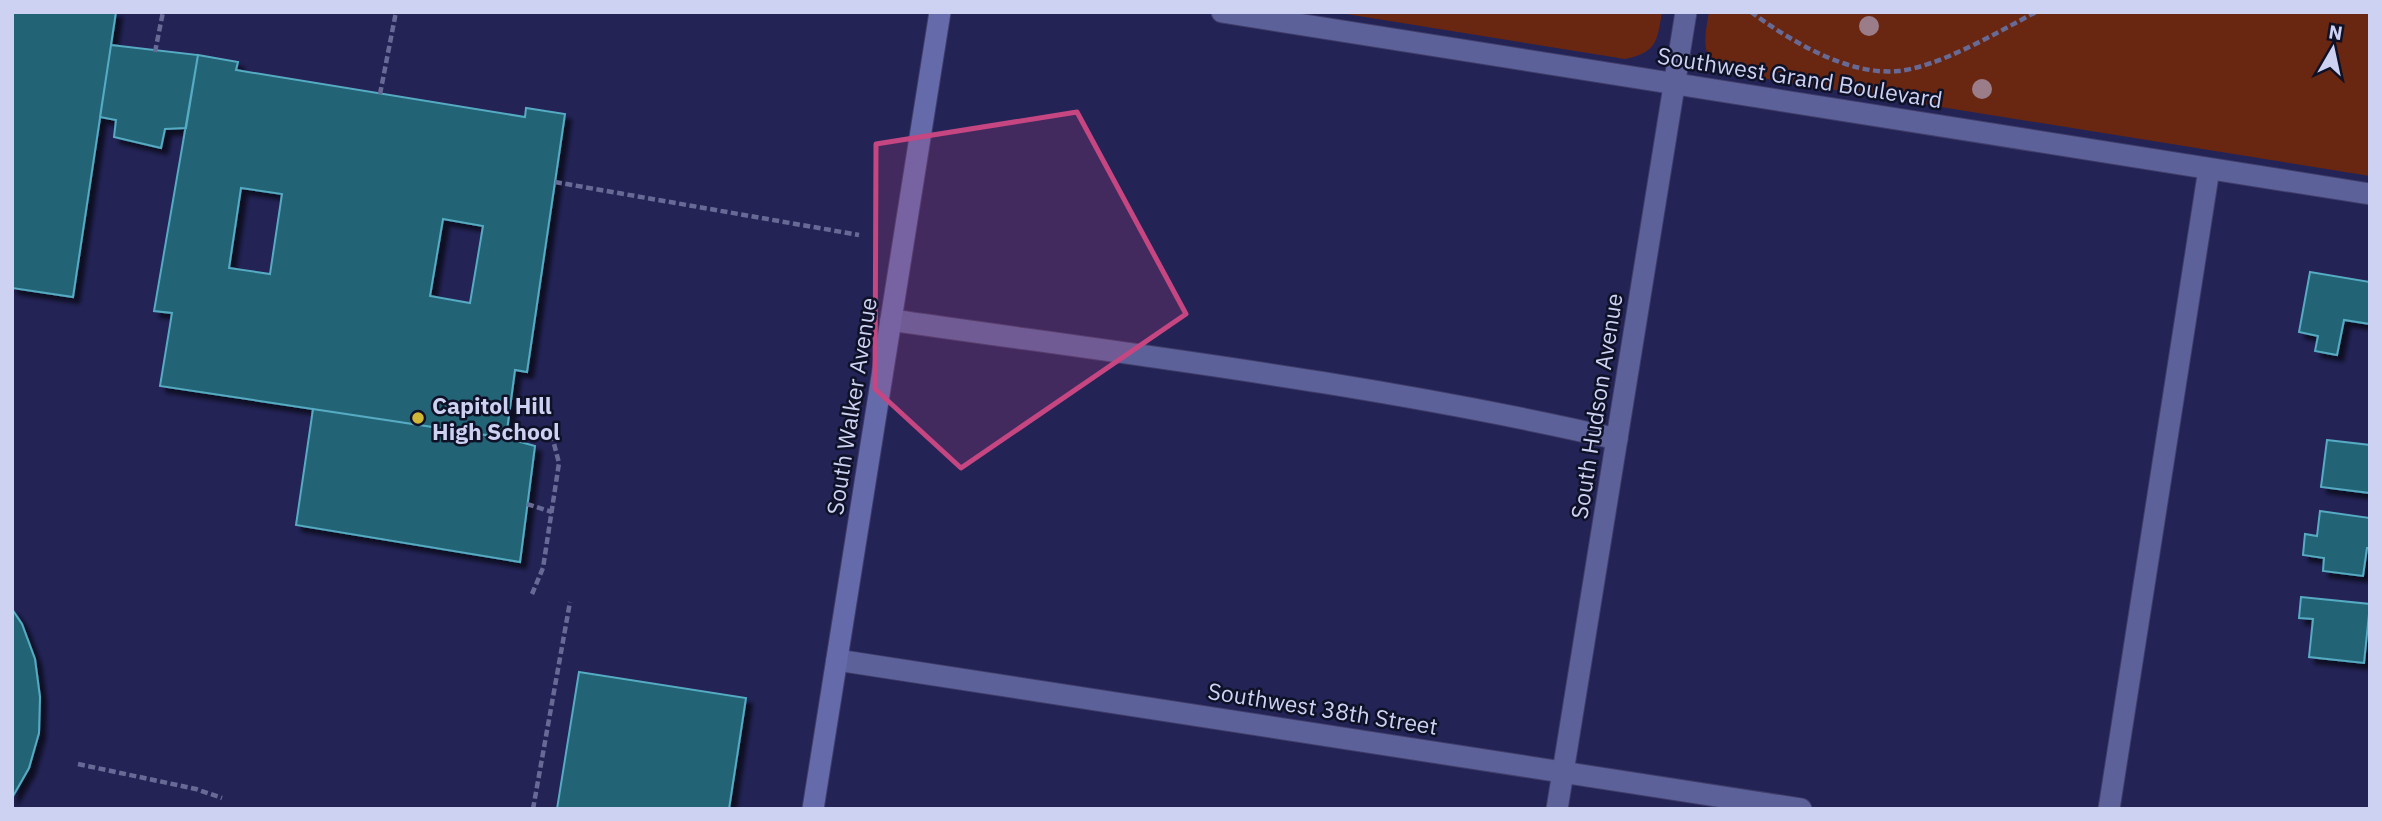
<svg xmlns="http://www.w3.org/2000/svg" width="2382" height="821" font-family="'IBM Plex Sans',sans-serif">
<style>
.green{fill:#692711}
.building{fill:#216475;stroke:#56abc3;stroke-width:2;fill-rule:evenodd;filter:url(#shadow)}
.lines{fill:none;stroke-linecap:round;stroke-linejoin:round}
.service-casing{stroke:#403d69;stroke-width:23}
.minor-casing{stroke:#403d69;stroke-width:23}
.tertiary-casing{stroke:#403d69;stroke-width:23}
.secondary-casing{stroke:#403d69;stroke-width:23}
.path{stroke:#686a96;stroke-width:4.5;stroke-dasharray:7 3.5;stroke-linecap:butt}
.service{stroke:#5c619a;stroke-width:21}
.minor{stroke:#5c619a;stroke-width:21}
.tertiary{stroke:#5c619a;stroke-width:21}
.secondary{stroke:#646aaa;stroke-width:21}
.tree{fill:#9b7d8a}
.marked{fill:#c54681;fill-opacity:0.2;stroke:#c54681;stroke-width:5;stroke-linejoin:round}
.poi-dot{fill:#cfb837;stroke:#0f1127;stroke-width:2.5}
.labels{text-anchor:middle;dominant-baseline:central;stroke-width:5;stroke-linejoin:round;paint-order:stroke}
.street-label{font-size:23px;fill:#cdd2f2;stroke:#0f1127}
.poi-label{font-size:23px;font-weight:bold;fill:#cdd2f2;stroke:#0f1127;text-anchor:start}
</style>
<defs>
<filter id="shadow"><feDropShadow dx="6" dy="6" stdDeviation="2" flood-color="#0009"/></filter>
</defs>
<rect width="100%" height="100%" fill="#232356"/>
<path class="green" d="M 1334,12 L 1662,12 C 1657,42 1657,52 1625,59 Z
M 1709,12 L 2370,12 L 2370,176 L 1730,73 C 1699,61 1704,40 1709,12 Z"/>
<path class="building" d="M 12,12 L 116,12 L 73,297 L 12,288 Z
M 111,45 L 198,55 L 186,128 L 165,129 L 161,148 L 114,137 L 116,120 L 100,117 Z
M 198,55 L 238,62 L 236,70 L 525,117 L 526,108 L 565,114 L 527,372 L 515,370 L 506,438 L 160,386 L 172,313 L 154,311 ZM 241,188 L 282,194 L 270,274 L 229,268 ZM 443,219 L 483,226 L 470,303 L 430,296 Z
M 2310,272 L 2370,282 L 2370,324 L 2344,320 L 2337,355 L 2315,351 L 2318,336 L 2299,332 Z
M 313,409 L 506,438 L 535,446 L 520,562 L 296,525 Z
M 2327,440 L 2370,445 L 2370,493 L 2321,487 Z
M 2320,511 L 2370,518 L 2370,548 L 2367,548 L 2363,576 L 2323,571 L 2324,558 L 2303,555 L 2305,534 L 2317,536 Z
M 2301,597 L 2370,604 L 2364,663 L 2309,657 L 2313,619 L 2299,618 Z
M 12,609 L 22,624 L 35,659 L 40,697 L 39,733 L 29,768 L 12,798 Z
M 579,672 L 746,698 L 729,809 L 557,809 Z"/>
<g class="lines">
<g class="service-casing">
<path id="service" d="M 891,320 C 1134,355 1378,384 1617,439
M 2109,809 L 2209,169"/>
</g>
<g class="minor-casing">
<path id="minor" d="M 837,660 L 1801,809
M 1557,809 L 1686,12"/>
</g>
<g class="tertiary-casing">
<path id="tertiary" d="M 1222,12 L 2370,194"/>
</g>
<g class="secondary-casing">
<path id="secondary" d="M 813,809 L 940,12"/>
</g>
<path class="path" d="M 1751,12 C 1789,40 1848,76 1898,71 C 1939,67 1998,32 2036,12
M 155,52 L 163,12
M 380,94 L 396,12
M 555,182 L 859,235
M 527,504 L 552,512
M 532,594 L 543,568 L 559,463 L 552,436
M 78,764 L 196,789 L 222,798
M 533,809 L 570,602"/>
<use href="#service" class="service"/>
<use href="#minor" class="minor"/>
<use href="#tertiary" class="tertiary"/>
<use href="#secondary" class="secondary"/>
</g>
<g class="tree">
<circle cx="1869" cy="26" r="10"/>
<circle cx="1982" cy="89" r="10"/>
</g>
<path class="marked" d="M 1077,112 L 1186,314 L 961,468 L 875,389 L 876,144 Z"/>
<circle class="poi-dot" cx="418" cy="418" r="7"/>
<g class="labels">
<g class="street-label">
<text transform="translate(1800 77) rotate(9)">Southwest Grand Boulevard</text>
<text transform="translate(851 406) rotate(-81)">South Walker Avenue</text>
<text transform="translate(1596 406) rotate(-81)">South Hudson Avenue</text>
<text transform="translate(1323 708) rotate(9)">Southwest 38th Street</text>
</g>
<g class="poi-label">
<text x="432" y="405">Capitol Hill<tspan x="432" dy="26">High School</tspan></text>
</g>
</g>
<rect width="2382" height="821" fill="none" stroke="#cdd2f2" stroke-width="28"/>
<g transform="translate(2333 49) rotate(9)" stroke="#0f1127" stroke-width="5" paint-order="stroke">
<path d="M0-5L12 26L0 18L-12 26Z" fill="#cdd2f2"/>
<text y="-10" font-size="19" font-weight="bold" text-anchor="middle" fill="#cdd2f2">N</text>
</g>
</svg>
